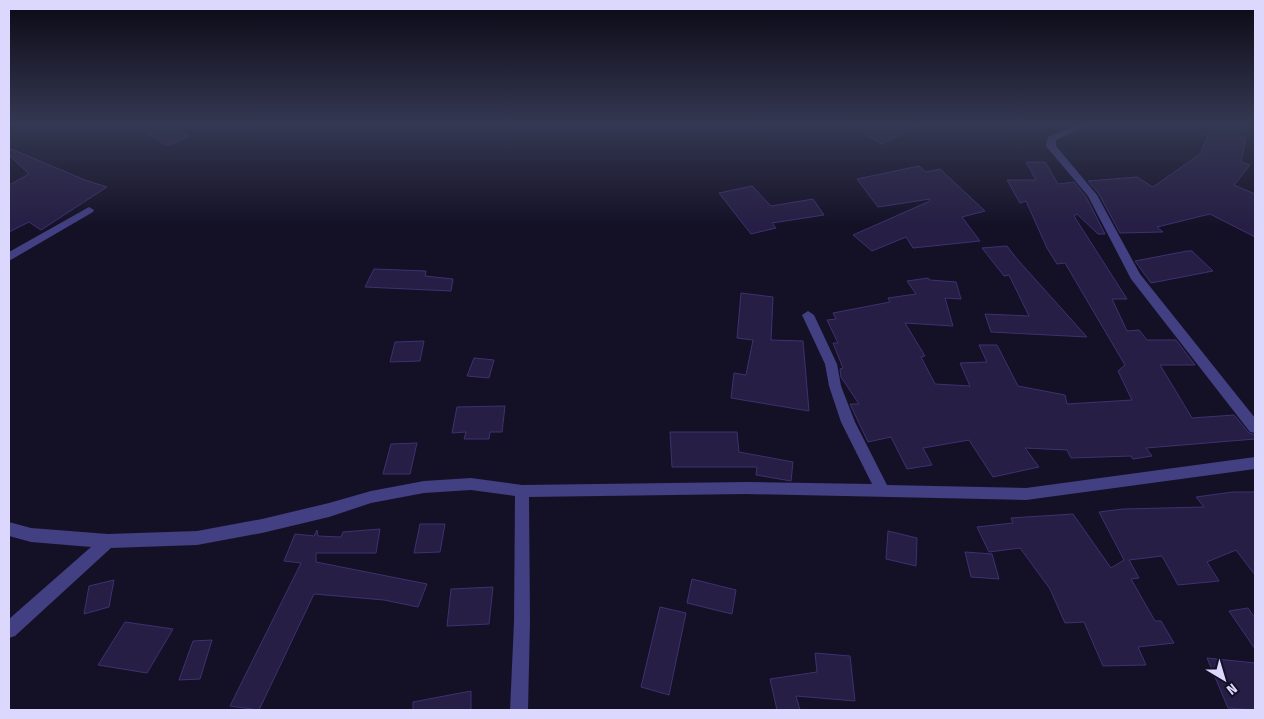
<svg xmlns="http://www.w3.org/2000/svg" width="1264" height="719" font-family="'Fira Sans Condensed',sans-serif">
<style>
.building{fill:#261e45;stroke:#3e3170}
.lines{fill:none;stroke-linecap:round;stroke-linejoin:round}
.minor{fill:#423f82;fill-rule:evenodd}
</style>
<rect width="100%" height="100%" fill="#141126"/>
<path class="building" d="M 134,125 L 170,125 L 189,136 L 168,146 Z
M 850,125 L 921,125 L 882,144 Z
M 1212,125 L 1241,125 L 1237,136 L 1246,138 L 1241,162 L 1250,165 L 1234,185 L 1255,194 L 1255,237 L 1210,214 L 1157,227 L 1163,232 L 1120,233 L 1099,194 L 1088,181 L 1137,177 L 1153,187 L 1200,154 Z
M 9,148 L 85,180 L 107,187 L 41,230 L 29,222 L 9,232 L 9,185 L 29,174 L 9,155 Z
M 1026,162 L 1045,162 L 1058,184 L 1074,182 L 1086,197 L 1105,234 L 1098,234 L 1077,214 L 1074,216 L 1127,299 L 1112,299 L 1127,331 L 1139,330 L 1147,340 L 1176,340 L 1195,365 L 1160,365 L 1192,418 L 1234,415 L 1249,433 L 1255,435 L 1255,439 L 1146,448 L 1152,456 L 1133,459 L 1131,456 L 1071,458 L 1067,450 L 1025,448 L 1039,467 L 993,477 L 969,440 L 923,448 L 932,465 L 907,469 L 891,437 L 868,442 L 850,404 L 859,404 L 841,377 L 840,369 L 843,368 L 833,343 L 838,343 L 827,320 L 836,319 L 833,313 L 890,302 L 888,298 L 916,294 L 907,281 L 928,278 L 930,280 L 956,282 L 961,299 L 945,298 L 953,326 L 905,323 L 925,356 L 921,357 L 935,384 L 970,386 L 960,363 L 987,362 L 979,345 L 997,345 L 1018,386 L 1065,395 L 1067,404 L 1132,400 L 1118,371 L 1125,365 L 1065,263 L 1057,264 L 1047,248 L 1026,201 L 1020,203 L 1007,180 L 1036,180 Z
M 919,166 L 926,172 L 940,169 L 985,211 L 962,217 L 980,241 L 913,248 L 906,237 L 872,251 L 853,235 L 930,201 L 930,199 L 878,207 L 857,179 Z
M 752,186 L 771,206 L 813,199 L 824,215 L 772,223 L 776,228 L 751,234 L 719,193 Z
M 1007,246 L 1017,259 L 1087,337 L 991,332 L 985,314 L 1029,316 L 1009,275 L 1004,276 L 982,248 Z
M 1187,251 L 1192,251 L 1213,271 L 1151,283 L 1135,261 Z
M 374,269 L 426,271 L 425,276 L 453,279 L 451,291 L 365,287 Z
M 741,293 L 773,297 L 771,340 L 803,341 L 809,411 L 731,398 L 734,373 L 746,375 L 753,340 L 737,338 Z
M 424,341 L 420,361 L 390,362 L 395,342 Z
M 474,358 L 494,360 L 489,378 L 467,376 Z
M 505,406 L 502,432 L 490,432 L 489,439 L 464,439 L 466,432 L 452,433 L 457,407 Z
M 670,432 L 737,432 L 739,452 L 793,462 L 791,481 L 756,475 L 757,467 L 672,467 Z
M 417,443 L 410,474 L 383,474 L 391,444 Z
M 1233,492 L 1255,492 L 1255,575 L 1236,550 L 1207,562 L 1219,581 L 1178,585 L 1162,556 L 1129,560 L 1139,578 L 1131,579 L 1155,621 L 1161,621 L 1174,643 L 1138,647 L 1146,665 L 1103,666 L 1084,622 L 1065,623 L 1050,589 L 1020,548 L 989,552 L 977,527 L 1013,523 L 1011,518 L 1073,514 L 1111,568 L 1124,560 L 1099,512 L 1123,509 L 1204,507 L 1196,497 Z
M 420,524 L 445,524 L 440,552 L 414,553 Z
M 380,529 L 376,553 L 316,553 L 316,562 L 427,584 L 418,607 L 384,600 L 314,594 L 259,710 L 230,706 L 301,563 L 284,561 L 295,534 L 314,536 L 317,530 L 318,536 L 341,537 L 343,532 Z
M 888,531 L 917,538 L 916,566 L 886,559 Z
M 965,552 L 992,554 L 999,579 L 971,577 Z
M 692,579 L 736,590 L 732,614 L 687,603 Z
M 114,580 L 109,607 L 84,614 L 89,586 Z
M 493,587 L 489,624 L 447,626 L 451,589 Z
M 660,607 L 686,613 L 669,695 L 641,687 Z
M 1248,608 L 1255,618 L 1255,649 L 1229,611 Z
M 125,622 L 173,629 L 147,673 L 98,665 Z
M 212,640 L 200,679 L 179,680 L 193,641 Z
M 815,653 L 850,656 L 855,701 L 796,696 L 800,710 L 777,710 L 770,679 L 817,672 Z
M 1207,658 L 1255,663 L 1255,710 L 1228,708 Z
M 471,691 L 471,710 L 413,710 L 413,702 Z"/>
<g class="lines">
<path class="minor" d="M 1076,125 L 1088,125 L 1056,140 L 1056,146 L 1097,195 L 1140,274 L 1255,418 L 1255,433 L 1250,432 L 1131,279 L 1088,196 L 1046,146 L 1048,137 Z
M 89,207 L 94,210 L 93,212 L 9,261 L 9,252 Z
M 808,311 L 814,315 L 837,364 L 841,386 L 855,422 L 887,485 L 1026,488 L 1255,457 L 1255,469 L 1026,500 L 746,494 L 529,497 L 530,622 L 528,710 L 510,710 L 514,622 L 515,496 L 471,490 L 424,493 L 371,503 L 329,517 L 262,533 L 197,545 L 111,548 L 15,636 L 9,638 L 9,619 L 91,547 L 31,542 L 9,536 L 9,522 L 31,528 L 108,534 L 197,531 L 262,519 L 329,503 L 371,491 L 424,481 L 471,478 L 522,485 L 746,482 L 872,484 L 841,422 L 829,386 L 825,364 L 802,315 Z"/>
</g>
<linearGradient id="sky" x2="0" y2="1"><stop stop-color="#0b0915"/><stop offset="0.55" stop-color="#343852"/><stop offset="1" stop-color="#343852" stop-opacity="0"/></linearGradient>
<rect width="1264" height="226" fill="url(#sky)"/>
<rect width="1264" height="719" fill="none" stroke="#dcd8fd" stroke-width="20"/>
<g transform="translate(1224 679) rotate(142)" stroke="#141126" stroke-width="4" paint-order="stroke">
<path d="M0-4L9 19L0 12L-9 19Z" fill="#dcd8fd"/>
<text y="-8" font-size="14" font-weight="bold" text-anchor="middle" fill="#dcd8fd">N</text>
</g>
</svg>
